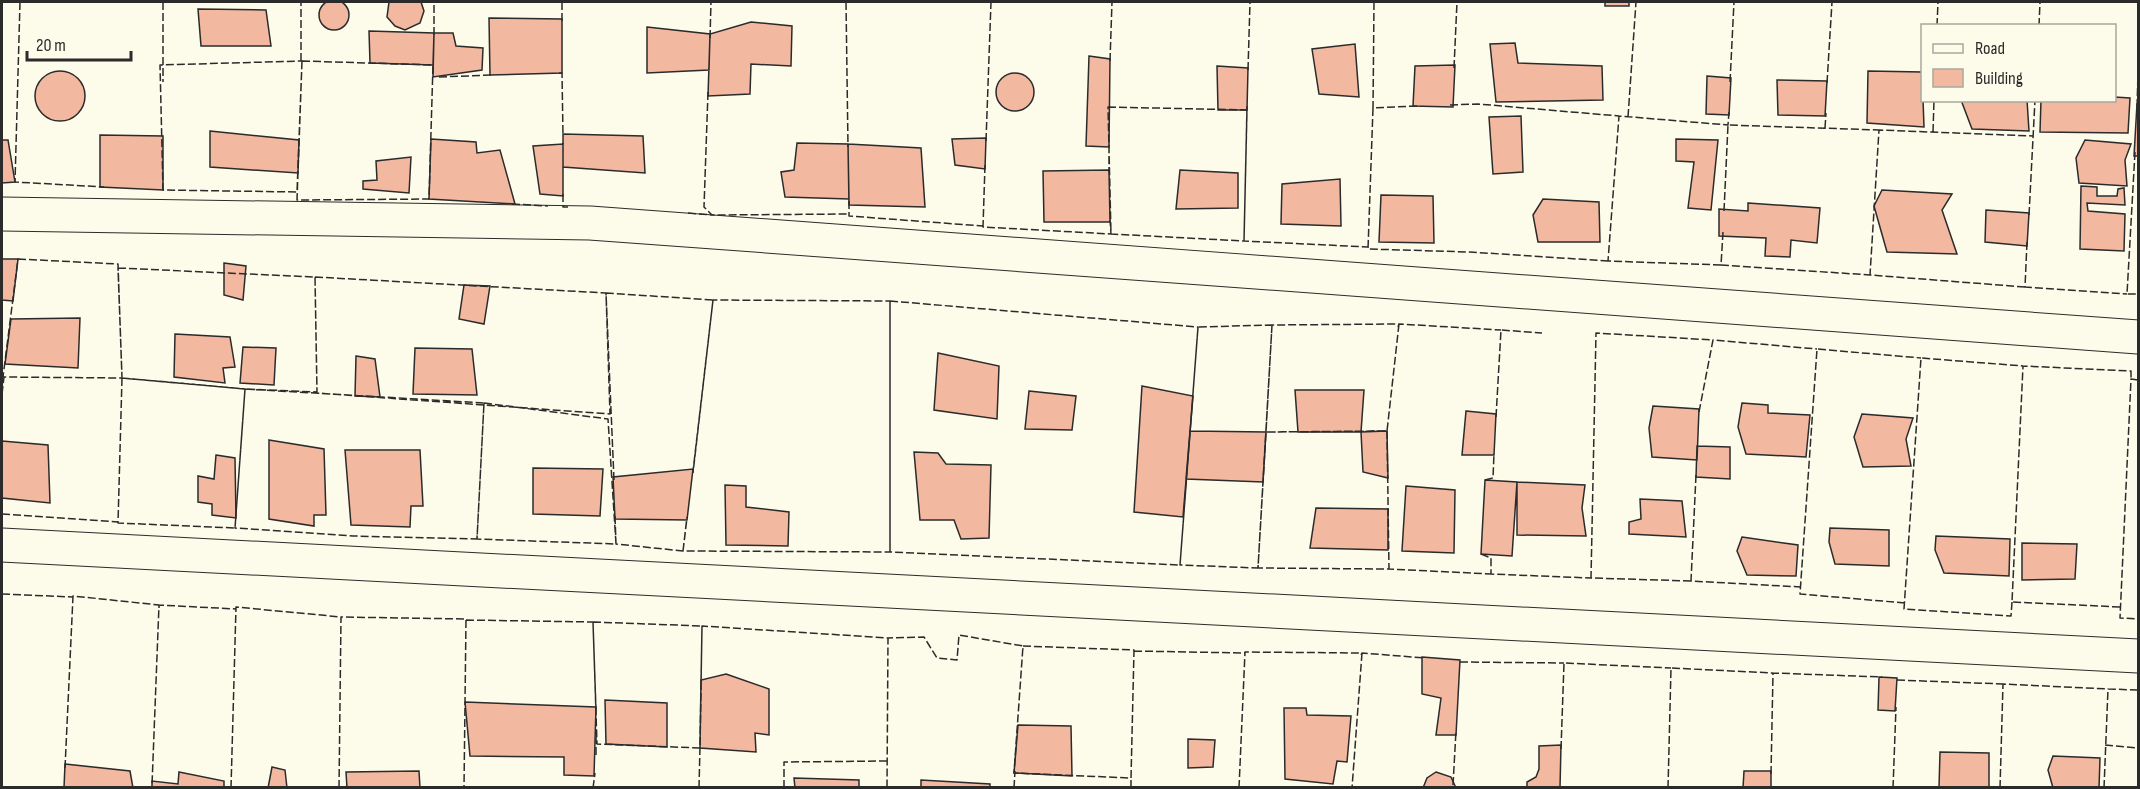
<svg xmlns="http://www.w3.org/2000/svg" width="2140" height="789" font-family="'Sofia Sans Condensed',sans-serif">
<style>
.building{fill:#f2b8a0;stroke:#2b2b2b;stroke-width:1.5}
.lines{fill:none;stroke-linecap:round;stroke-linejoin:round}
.minor-casing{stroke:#2b2b2b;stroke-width:35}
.minor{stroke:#fdfbea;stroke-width:33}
.fence{stroke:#2b2b2b;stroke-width:1.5;stroke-dasharray:8 3;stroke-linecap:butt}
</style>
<rect width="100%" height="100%" fill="#fdfbea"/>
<path class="building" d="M319 15a15 15 0 1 1 30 0a15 15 0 1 1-30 0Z
M 389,2 L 421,2 L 424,11 L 420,23 L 405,30 L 395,26 L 387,17 Z
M 1605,2 L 1629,2 L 1629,6 L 1605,6 Z
M 198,9 L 266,10 L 271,46 L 201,46 Z
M 489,18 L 562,19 L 562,73 L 490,75 Z
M 751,22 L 792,26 L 791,66 L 751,64 L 750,94 L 708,96 L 710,34 Z
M 647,27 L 710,34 L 709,70 L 647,73 Z
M 369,31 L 434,33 L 433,65 L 370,63 Z
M 434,33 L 453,33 L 456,46 L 483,48 L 482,70 L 433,77 Z
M 1515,43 L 1518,63 L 1602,66 L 1603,100 L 1496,102 L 1490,44 Z
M 1355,44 L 1359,97 L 1319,94 L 1312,49 Z
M 1089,56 L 1110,59 L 1109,147 L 1086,146 Z
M 1455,65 L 1453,107 L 1413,106 L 1415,66 Z
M 1217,66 L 1248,68 L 1247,110 L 1218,110 Z
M 1868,71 L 1922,72 L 1924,127 L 1867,123 Z
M35 96a25 25 0 1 1 50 0a25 25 0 1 1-50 0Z
M996 92a19 19 0 1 1 38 0a19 19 0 1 1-38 0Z
M 1707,76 L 1731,78 L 1729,115 L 1706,114 Z
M 1777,80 L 1827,81 L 1825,116 L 1778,115 Z
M 2114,97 L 2130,98 L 2128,133 L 2040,132 L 2041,100 L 2114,100 Z
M 1961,100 L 2027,100 L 2029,131 L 1972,129 Z
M 2137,104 L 2138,104 L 2138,156 L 2134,156 Z
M 1521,116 L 1523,172 L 1493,174 L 1489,117 Z
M 210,131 L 299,140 L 298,173 L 210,167 Z
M 563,134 L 643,136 L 645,173 L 563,167 Z
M 100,135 L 163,136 L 163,190 L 100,187 Z
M 986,138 L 985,169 L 955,165 L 952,139 Z
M 431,139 L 476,142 L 477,153 L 500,150 L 515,204 L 429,199 Z
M 1676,139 L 1718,140 L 1711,210 L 1688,208 L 1694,162 L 1676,161 Z
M 2,140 L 8,140 L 15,182 L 2,183 Z
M 2085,140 L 2131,144 L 2125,160 L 2127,186 L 2079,183 L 2076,158 Z
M 797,143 L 848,144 L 849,199 L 785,197 L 781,172 L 794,170 Z
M 563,144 L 563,196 L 540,194 L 533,146 Z
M 848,144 L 921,148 L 925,207 L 849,205 Z
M 411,157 L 409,193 L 363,189 L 363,181 L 377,180 L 376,161 Z
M 1109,170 L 1110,222 L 1044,222 L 1043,171 Z
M 1180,170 L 1238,173 L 1238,208 L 1176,209 Z
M 1340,179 L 1341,226 L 1281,224 L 1282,184 Z
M 2081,186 L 2097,187 L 2097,196 L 2117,196 L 2118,189 L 2124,188 L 2125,205 L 2087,203 L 2088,211 L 2125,214 L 2124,251 L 2080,249 Z
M 1882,190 L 1952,194 L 1942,210 L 1957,254 L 1887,252 L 1874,206 Z
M 1381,195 L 1433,196 L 1434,243 L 1379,242 Z
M 1543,199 L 1599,202 L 1600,242 L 1538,242 L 1533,215 Z
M 1748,203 L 1820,208 L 1817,243 L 1791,240 L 1790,257 L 1765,256 L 1766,238 L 1719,236 L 1719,209 L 1748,211 Z
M 1986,210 L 2029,213 L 2027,246 L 1985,242 Z
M 2,259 L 18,259 L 13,301 L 2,300 Z
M 224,263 L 246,266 L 243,300 L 224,295 Z
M 464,285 L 490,286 L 484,324 L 459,319 Z
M 80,318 L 78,368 L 5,364 L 11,319 Z
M 175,334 L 230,337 L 235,367 L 223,368 L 225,383 L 174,377 Z
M 243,347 L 276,348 L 274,385 L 240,383 Z
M 415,348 L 472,349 L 477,395 L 413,394 Z
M 938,353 L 999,366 L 997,419 L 934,410 Z
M 356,356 L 375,359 L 380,397 L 355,396 Z
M 1142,386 L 1193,396 L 1183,517 L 1134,512 Z
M 1295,390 L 1364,390 L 1361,432 L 1298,432 Z
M 1029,391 L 1076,396 L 1072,430 L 1025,429 Z
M 1742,403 L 1768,405 L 1768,413 L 1810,415 L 1806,457 L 1746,454 L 1738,427 Z
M 1653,406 L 1699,409 L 1697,460 L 1652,457 L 1649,428 Z
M 1466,411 L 1496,414 L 1494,455 L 1462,455 Z
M 1862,414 L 1913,418 L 1906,439 L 1911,466 L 1863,467 L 1854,437 Z
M 1190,431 L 1266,432 L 1263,482 L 1186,479 Z
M 1387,431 L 1388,478 L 1363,472 L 1361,432 Z
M 269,440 L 324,449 L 326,515 L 314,515 L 314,526 L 269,519 Z
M 2,441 L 48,445 L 50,503 L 2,498 Z
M 1697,446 L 1730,447 L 1730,479 L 1696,477 Z
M 345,450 L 420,450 L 423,506 L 411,506 L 410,527 L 351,525 Z
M 914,452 L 938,453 L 946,464 L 991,465 L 989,538 L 961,539 L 954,520 L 920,520 Z
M 216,455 L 235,458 L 236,518 L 212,515 L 212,504 L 198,502 L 198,476 L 214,479 Z
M 533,468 L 603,469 L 600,516 L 533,514 Z
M 693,469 L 687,520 L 615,519 L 613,477 Z
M 1485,480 L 1517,482 L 1512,556 L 1481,554 Z
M 1517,482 L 1585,485 L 1582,508 L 1586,536 L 1517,535 Z
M 725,485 L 746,486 L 746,507 L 789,512 L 788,546 L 726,545 Z
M 1406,486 L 1455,490 L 1454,553 L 1402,551 Z
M 1640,499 L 1682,501 L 1686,537 L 1629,534 L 1629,522 L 1641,519 Z
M 1316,508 L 1388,509 L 1388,550 L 1310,548 Z
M 1830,528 L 1889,530 L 1889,566 L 1835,564 L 1829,542 Z
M 1936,536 L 2010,539 L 2009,576 L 1944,573 L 1935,550 Z
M 1742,537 L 1798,545 L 1796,576 L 1747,575 L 1737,551 Z
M 2022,543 L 2077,544 L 2075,579 L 2022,580 Z
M 1422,657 L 1460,660 L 1456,735 L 1436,735 L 1441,698 L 1422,694 Z
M 726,674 L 769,689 L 769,735 L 755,733 L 756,752 L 700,748 L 701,680 Z
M 1879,677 L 1897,678 L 1895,711 L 1878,710 Z
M 605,700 L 667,703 L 667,747 L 606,744 Z
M 465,702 L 596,707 L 594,776 L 564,775 L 564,757 L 470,756 Z
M 1284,708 L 1306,708 L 1307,715 L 1351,716 L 1347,762 L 1337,761 L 1333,784 L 1285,779 Z
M 1018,725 L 1071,726 L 1072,776 L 1014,773 Z
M 1188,739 L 1215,740 L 1213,767 L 1188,768 Z
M 1561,745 L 1560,788 L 1527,788 L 1527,782 L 1536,777 L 1539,769 L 1539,746 Z
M 1940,752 L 1989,753 L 1989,788 L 1939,788 Z
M 2053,756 L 2100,758 L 2099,788 L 2053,788 L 2048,770 Z
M 65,764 L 130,771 L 133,788 L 64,788 Z
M 272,767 L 285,770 L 287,788 L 268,788 Z
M 419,771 L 420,788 L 347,788 L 346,772 Z
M 1744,771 L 1771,771 L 1771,788 L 1743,788 Z
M 179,772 L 224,781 L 224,788 L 152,788 L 152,781 L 178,784 Z
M 1436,772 L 1451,777 L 1456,788 L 1423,788 L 1427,778 Z
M 794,778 L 859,780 L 859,788 L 795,788 Z
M 921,780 L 990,784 L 990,788 L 921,788 Z"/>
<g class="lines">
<g class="minor-casing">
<path id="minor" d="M 2,214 L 590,223 L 2138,337
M 2,545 L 2138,656"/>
</g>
<use href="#minor" class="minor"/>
<path class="fence" d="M 20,2 L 15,182 L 104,187
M 163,2 L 163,82
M 562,2 L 562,23
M 846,2 L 848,147
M 1937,26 L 1938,2
M 2039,26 L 2040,2
M 434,35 L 434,2
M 710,38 L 711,2
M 301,61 L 301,2
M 302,61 L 433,65 L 429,199 L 297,200 Z
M 302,61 L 297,192 L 163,190 L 160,65 Z
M 1110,61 L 1112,2
M 1454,68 L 1457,2
M 1248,70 L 1250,2
M 559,73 L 562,73 L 563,136
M 439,77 L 493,75
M 1730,82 L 1734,2
M 1827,83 L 1832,2
M 708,92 L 704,207 L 712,215 L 849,214
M 1450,105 L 1478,104 L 1619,116
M 1247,106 L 1244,241 L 1368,247
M 1417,106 L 1373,108 L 1368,249 L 1470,252 L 1608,261
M 1108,107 L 1247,110 L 1244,241 L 1111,234 Z
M 2137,107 L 2138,73
M 1373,109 L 1374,2
M 1628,117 L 1636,2
M 1825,128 L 1826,113
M 1933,132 L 1934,100
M 986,141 L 991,2
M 1109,145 L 1109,172
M 2135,152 L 2127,294 L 2138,294
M 985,165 L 983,227 L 1111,234 L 1110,220
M 563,194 L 563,207 L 568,207
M 849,201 L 849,216 L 983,226
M 512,204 L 548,206
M 1724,211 L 1728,125 L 1879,130
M 688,213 L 712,215
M 2029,215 L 2035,100
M 1723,232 L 1721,265 L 1870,275
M 2027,242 L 2025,287 L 2127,294
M 18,259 L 118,264 L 122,378 L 3,377 Z
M 1721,265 L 1608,261 L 1619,116 L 1728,125 L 1729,112
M 118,268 L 315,277 L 317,392 L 245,389 L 122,378 Z
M 315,277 L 606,293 L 610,414 L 317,393 Z
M 2025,287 L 1870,275 L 1879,130 L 2033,136
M 890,301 L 1198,327 L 1180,565 L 890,552 Z
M 1399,324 L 1387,431 L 1266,432 L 1272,325 Z
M 1272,325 L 1258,568 L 1180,565 L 1198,327 Z
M 1398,327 L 1399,324 L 1501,330
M 122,378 L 245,389 L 235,528 L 118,523 Z
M 2138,380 L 2131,379 L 2120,618 L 2138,619
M 245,389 L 484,403 L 477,539 L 353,536 L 235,528 Z
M 2,394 L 4,377
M 484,403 L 608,419 L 616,544 L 477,539 Z
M 1699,412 L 1713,340 L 1817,349
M 1496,417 L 1501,330 L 1542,333
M 1387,431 L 1389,569 L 1258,568 L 1266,432 Z
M 1696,475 L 1691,581 L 1801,587
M 614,480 L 606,293 L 713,300 L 693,471
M 1485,480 L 1493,478 L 1494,453
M 2,514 L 118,522
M 615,516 L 616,544 L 683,551 L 890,552 L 890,301 L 713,300 L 693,473
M 683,551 L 687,518
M 683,551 L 687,517
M 1481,554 L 1491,558 L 1491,574 L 1591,578
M 1389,566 L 1389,569 L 1491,574
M 1691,581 L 1591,578 L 1596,333 L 1713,340
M 2,594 L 73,597
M 2012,602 L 2011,616 L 1904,609 L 1921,358 L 2023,366
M 1905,603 L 1800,594 L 1817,349 L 1921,358
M 2120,607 L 2012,602 L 2023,366 L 2131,371 L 2131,379
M 159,608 L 159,605 L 236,609
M 466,620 L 593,622 L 596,710
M 593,622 L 702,626 L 700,748 L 597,744 Z
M 888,641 L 888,638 L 924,637 L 937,658 L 957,660 L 959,635 L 1023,646 L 1023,649
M 1023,646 L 1134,650 L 1131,778 L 1014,773 Z
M 1134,651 L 1245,653
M 1361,655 L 1362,653 L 1425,658
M 1460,662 L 1564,663
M 1897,680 L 2003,684
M 701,683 L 702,626 L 888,638 L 887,788
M 2105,745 L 2138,748
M 1561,749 L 1564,663 L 1671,668
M 596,755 L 596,737
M 65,768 L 73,596 L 159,605 L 152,785
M 1771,774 L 1773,673 L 1882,677
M 1453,785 L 1456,731
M 231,788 L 236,607 L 341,617 L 341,620
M 339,788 L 341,617 L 466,619 L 464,788
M 593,788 L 595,773
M 699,788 L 700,746
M 784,788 L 784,762 L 888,761
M 1014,788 L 1015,771
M 1131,788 L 1131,777
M 1239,788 L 1245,652 L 1362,653 L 1352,788
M 1668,788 L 1671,668 L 1773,673
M 1893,788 L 1896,707
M 2000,788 L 2003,684 L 2108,689
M 2104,788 L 2108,689 L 2138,690"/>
</g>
<rect width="2140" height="789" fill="none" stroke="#2b2b2b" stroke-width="6"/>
<rect x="1921" y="24" width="195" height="78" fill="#fdfbea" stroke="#a9a89e" stroke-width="1.5"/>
<rect x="1933" y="44" width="30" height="9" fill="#fdfbea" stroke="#a9a89e" stroke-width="1.5"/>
<text x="1975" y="54" font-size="18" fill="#2b2b2b">Road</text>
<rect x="1933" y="69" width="30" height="18" fill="#f2b8a0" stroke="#a9a89e" stroke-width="1.5"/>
<text x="1975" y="84" font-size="18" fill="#2b2b2b">Building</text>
<path d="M27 51v9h104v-9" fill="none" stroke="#2b2b2b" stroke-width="3"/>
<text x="36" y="51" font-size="18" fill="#2b2b2b" stroke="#fdfbea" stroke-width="4.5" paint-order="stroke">20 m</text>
</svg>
